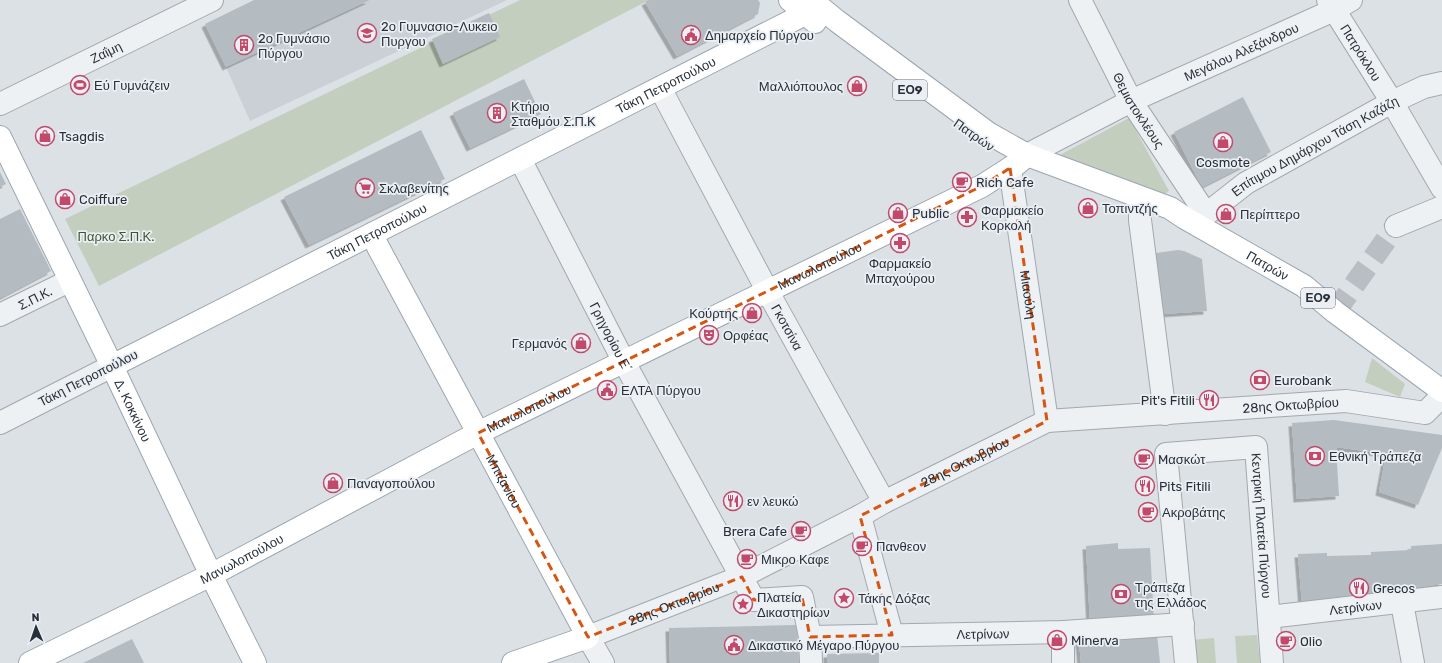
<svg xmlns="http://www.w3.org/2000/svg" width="1442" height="663" font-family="Rubik,sans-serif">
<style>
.built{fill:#cad0d6}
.green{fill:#c4cebe}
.building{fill:#b4bbc1;filter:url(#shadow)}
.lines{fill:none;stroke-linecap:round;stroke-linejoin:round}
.minor-tunnel{stroke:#b8bec3;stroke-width:22;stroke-dasharray:22 11;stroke-linecap:butt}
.minor-casing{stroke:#a2a8ae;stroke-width:24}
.major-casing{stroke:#9ca6b0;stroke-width:24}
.minor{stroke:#eef1f4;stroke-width:22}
.major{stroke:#fff;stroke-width:22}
.marked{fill:none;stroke:#d55511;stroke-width:3;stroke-dasharray:8 5;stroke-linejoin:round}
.labels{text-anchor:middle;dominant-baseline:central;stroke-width:3.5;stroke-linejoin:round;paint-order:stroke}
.shield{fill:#ebeff3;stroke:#626972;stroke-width:1}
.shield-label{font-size:12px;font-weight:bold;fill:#27303a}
.poi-label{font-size:13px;fill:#27303a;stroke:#ebeff3;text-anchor:start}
.street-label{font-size:13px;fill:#27303a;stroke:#ebeff3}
.park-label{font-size:13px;fill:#3f5436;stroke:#ebeff3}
</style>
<defs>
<filter id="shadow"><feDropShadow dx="-3.5" dy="3.5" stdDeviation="0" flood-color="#0004"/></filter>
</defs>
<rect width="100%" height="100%" fill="#dce1e5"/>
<path class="built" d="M 370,0 L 507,0 L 250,121 L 226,67 Z"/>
<path class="green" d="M 520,0 L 649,0 L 99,286 L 65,219 Z
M 1129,118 L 1169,191 L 1162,196 L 1058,156 Z
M 1372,358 L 1405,384 L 1400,397 L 1365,382 Z
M 1257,635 L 1260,663 L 1237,663 L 1235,636 Z
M 1214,638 L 1216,663 L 1194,663 L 1192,640 Z"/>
<path class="building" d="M 254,0 L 370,0 L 226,67 L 205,24 Z
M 649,0 L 758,0 L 760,3 L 758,14 L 677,56 L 645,2 Z
M 489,13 L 500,37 L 443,64 L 432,39 Z
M 524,79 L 541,114 L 470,148 L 453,113 Z
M 1243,97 L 1271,152 L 1202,187 L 1174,132 Z
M 421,130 L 445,179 L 309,245 L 284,197 Z
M 0,172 L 6,184 L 0,187 Z
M 20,209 L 51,271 L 0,298 L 0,219 Z
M 1178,250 L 1184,251 L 1202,259 L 1207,311 L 1163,314 L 1156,253 Z
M 1334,420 L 1442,435 L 1442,448 L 1418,505 L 1379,492 L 1386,454 L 1336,447 L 1339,496 L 1297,499 L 1292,423 Z
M 1118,543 L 1118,549 L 1150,548 L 1154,620 L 1090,623 L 1086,546 Z
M 1442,544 L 1442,584 L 1302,604 L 1298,554 L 1327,553 L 1327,556 L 1371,555 L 1371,552 L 1411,550 L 1411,546 Z
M 797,625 L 799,663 L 670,663 L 669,628 Z
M 1157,634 L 1160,663 L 1081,663 L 1079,641 Z
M 132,639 L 144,663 L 83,663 Z
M 879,653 L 879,663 L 827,663 L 827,654 Z"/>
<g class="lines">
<path class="minor-tunnel" d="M 1335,312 L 1396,226"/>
<g class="minor-casing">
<g id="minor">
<path id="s1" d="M 1080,0 L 1131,101 L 1206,214"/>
<path id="s2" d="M 1328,0 L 1392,102 L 1442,188"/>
<path id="s3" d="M 660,88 L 768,292 L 884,502"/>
<path id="s4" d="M 0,104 L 212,0"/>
<path id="s5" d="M 1027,155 L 1131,101 L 1334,10 L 1351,0"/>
<path id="s6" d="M 520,159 L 624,362 L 754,600 L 802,597 L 810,637"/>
<path id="s7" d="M 1010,168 L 1047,421"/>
<path d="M 1140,210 L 1140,220 L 1165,414"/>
<path id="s8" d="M 1195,223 L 1246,183 L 1392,102 L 1424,87 L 1442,83"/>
<path d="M 1396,226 L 1442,207"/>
<path id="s9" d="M 0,315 L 69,281"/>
<path d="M 0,423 L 112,366"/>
<path d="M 860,516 L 892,635"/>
<path d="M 1402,603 L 1413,663"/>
<path id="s10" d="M 1269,617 L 1442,597"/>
<path d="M 1063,632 L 1063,663"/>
<path id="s11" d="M 603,663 L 588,637 L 741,577 L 860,516 L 884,502 L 1047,421 L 1346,401 L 1425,413 L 1442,396"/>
<path id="s12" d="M 811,663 L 810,637 L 1063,632 L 1183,624"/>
<path id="s13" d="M 1186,663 L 1166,454 L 1256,447 L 1272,663"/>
</g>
</g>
<g class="major-casing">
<g id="major">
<path d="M 790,0 L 815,22"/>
<path id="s14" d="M 811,0 L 837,21 L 988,133 L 1027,155 L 1170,208 L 1185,218 L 1304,286 L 1335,312 L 1442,391"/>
<path id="s15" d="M 0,137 L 112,366 L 211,575 L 255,663"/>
<path id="s16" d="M 372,234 L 378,247 L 588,637 L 513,663"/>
<path id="s17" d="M 112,366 L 805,14"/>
<path id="s18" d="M 30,663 L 211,575 L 478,433 L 982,186 L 1018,163 L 1027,155"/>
</g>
</g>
<use href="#minor" class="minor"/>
<use href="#major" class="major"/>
</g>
<path class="marked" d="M 1010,168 L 1047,421 L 860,516 L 892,635 L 810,637 L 802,597 L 754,600 L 742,577 L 588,637 L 478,433 L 982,186 Z"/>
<defs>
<g id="school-ring" transform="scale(1)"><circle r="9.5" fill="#ebeff3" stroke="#c2496a" stroke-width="1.5"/><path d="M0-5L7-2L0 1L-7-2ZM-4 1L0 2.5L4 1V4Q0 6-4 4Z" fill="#c2496a"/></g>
<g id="civic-ring" transform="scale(1)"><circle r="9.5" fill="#ebeff3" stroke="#c2496a" stroke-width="1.5"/><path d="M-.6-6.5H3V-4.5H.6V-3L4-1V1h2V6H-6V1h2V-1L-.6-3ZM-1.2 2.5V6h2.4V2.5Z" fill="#c2496a"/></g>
<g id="building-ring" transform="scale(1)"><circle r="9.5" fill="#ebeff3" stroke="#c2496a" stroke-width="1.5"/><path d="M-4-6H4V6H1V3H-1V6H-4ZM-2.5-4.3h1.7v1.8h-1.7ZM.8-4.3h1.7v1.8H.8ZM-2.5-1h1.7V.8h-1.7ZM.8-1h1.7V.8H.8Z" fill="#c2496a"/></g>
<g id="stadium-ring" transform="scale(1)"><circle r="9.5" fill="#ebeff3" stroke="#c2496a" stroke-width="1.5"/><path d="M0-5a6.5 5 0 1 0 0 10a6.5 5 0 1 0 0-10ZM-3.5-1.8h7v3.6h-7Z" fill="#c2496a"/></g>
<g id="shop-ring" transform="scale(1)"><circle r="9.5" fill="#ebeff3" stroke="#c2496a" stroke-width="1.5"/><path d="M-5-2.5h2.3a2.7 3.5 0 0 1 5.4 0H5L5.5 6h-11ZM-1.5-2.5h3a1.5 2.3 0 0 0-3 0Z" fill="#c2496a"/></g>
<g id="cafe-ring" transform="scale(1)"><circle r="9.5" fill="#ebeff3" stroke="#c2496a" stroke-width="1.5"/><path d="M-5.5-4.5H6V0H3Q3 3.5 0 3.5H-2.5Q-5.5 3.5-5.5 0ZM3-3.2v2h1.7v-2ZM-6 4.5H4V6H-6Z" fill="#c2496a"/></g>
<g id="supermarket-ring" transform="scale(1)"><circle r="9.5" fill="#ebeff3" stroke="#c2496a" stroke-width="1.5"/><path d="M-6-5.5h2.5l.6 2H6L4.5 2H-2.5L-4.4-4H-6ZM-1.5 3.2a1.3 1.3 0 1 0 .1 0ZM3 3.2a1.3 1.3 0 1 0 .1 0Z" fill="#c2496a"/></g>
<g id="pharmacy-ring" transform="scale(1)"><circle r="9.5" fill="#ebeff3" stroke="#c2496a" stroke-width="1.5"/><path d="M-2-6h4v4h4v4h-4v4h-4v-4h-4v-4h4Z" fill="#c2496a"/></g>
<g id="theatre-ring" transform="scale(1)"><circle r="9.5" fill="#ebeff3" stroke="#c2496a" stroke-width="1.5"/><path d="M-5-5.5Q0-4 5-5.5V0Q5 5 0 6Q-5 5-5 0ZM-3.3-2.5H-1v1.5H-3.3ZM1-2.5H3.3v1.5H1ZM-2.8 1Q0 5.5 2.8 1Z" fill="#c2496a"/></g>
<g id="bank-ring" transform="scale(1)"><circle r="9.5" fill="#ebeff3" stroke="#c2496a" stroke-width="1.5"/><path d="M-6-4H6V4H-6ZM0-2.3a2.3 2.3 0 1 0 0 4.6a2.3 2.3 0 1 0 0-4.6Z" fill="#c2496a"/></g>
<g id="restaurant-ring" transform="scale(1)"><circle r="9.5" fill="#ebeff3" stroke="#c2496a" stroke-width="1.5"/><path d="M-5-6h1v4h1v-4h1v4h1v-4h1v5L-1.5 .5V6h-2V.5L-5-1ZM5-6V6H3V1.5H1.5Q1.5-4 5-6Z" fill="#c2496a"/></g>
<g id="sight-ring" transform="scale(1)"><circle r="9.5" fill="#ebeff3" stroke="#c2496a" stroke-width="1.5"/><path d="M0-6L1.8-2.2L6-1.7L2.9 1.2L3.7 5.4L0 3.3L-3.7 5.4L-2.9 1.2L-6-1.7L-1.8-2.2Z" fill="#c2496a"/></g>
</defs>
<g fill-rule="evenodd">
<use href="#school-ring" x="367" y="33"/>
<use href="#civic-ring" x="691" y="35"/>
<use href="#building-ring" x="244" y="45"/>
<use href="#stadium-ring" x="80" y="85"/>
<use href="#shop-ring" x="857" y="86"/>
<use href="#building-ring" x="497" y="113"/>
<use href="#shop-ring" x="45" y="136"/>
<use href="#shop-ring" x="1223" y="142"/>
<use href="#cafe-ring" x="962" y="182"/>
<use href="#supermarket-ring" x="365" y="188"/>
<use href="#shop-ring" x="65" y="199"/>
<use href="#shop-ring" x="1088" y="208"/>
<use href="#shop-ring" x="898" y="213"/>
<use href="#shop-ring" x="1226" y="214"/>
<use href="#pharmacy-ring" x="967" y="217"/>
<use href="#pharmacy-ring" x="900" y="243"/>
<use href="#shop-ring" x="752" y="313"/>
<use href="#theatre-ring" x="709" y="335"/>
<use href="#shop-ring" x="581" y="343"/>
<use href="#bank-ring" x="1260" y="380"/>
<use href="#civic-ring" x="607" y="390"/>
<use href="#restaurant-ring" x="1209" y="400"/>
<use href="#bank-ring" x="1315" y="456"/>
<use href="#cafe-ring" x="1144" y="459"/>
<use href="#shop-ring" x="333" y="483"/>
<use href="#restaurant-ring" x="1145" y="486"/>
<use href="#restaurant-ring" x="733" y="501"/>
<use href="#cafe-ring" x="1148" y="512"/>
<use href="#cafe-ring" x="801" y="531"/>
<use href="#cafe-ring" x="862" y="546"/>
<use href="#cafe-ring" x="747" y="559"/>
<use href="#restaurant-ring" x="1359" y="588"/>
<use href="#bank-ring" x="1121" y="594"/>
<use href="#sight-ring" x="844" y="598"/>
<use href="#sight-ring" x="743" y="604"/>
<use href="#shop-ring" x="1057" y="640"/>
<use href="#cafe-ring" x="1286" y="641"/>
<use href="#civic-ring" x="734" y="645"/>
</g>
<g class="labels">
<g class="shield">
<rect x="893" y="80" width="34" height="20" rx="3"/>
<rect x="1301" y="288" width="34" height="20" rx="3"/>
</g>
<g class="shield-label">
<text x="910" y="90">ΕΟ9</text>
<text x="1318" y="298">ΕΟ9</text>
</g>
<g class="poi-label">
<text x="381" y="26">2ο Γυμνασιο-Λυκειο<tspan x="381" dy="15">Πυργου</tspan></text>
<text x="705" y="35">Δημαρχείο Πύργου</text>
<text x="258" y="38">2ο Γυμνάσιο<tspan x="258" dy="15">Πύργου</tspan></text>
<text x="94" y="85">Εύ Γυμνάζειν</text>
<text x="843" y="86" text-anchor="end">Μαλλιόπουλος</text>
<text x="511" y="106">Κτήριο<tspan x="511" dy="15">Σταθμόυ Σ.Π.Κ</tspan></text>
<text x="59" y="136">Tsagdis</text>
<text x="1223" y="162" text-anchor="middle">Cosmote</text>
<text x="976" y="182">Rich Cafe</text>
<text x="379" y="188">Σκλαβενίτης</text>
<text x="79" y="199">Coiffure</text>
<text x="1102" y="208">Τοπιντζής</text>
<text x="981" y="210">Φαρμακείο<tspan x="981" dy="15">Κορκολή</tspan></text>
<text x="912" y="213">Public</text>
<text x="1240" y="214">Περίπτερο</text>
<text x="900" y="263" text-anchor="middle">Φαρμακείο<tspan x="900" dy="15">Μπαχούρου</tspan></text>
<text x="738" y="313" text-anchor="end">Κούρτης</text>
<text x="723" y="335">Ορφέας</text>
<text x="567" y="343" text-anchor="end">Γερμανός</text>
<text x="1274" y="380">Eurobank</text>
<text x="621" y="390">ΕΛΤΑ Πύργου</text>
<text x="1195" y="400" text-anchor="end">Pit's Fitili</text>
<text x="1329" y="456">Εθνική Τράπεζα</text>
<text x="1158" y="459">Mασκώτ</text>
<text x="347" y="483">Παναγοπούλου</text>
<text x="1159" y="486">Pits Fitili</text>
<text x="747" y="501">εν λευκώ</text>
<text x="1162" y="512">Ακροβάτης</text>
<text x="787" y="531" text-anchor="end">Brera Cafe</text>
<text x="876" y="546">Πανθεον</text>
<text x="761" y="559">Μικρο Καφε</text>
<text x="1135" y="587">Τράπεζα<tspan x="1135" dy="15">της Ελλάδος</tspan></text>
<text x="1373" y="588">Grecos</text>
<text x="757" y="597">Πλατεία<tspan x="757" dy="15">Δικαστηρίων</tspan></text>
<text x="858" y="598">Τάκης Δόξας</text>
<text x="1071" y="640">Minerva</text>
<text x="1300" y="641">Olio</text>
<text x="748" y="645">Δικαστικό Μέγαρο Πύργου</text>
</g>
<g class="street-label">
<text stroke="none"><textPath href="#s4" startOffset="118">Ζαΐμη</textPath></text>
<text stroke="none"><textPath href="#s5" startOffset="238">Μεγάλου Αλεξάνδρου</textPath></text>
<text stroke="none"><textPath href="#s2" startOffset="62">Πατρόκλου</textPath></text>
<text stroke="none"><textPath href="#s17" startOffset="621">Τάκη Πετροπούλου</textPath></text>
<text stroke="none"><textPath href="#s1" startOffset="125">Θεμιστοκλέους</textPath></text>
<text transform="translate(974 135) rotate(35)">Πατρών</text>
<text stroke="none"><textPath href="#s8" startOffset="143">Επίτιμου Δημάρχου Τάση Καζάζη</textPath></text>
<text stroke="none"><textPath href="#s17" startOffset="297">Τάκη Πετροπούλου</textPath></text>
<text stroke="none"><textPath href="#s14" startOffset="532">Πατρών</textPath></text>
<text stroke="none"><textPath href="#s18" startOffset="884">Μανωλοπούλου</textPath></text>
<text stroke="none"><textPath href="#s7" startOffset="128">Μιαούλη</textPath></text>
<text stroke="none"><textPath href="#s9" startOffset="39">Σ.Π.Κ.</textPath></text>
<text stroke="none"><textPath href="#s3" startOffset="271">Γκοτσίνα</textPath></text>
<text stroke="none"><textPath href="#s6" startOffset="200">Γρηγορίου Ε΄</textPath></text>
<text transform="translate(88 378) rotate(-27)">Τάκη Πετροπούλου</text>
<text stroke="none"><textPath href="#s11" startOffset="782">28ης Οκτωβρίου</textPath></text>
<text stroke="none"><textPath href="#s18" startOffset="560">Μανωλοπούλου</textPath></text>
<text stroke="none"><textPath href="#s15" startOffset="304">Δ. Κοκκίνου</textPath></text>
<text stroke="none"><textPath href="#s11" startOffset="446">28ης Οκτωβρίου</textPath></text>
<text stroke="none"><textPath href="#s16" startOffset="280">Μπιζανίου</textPath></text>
<text stroke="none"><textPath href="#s13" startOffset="379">Κεντρική Πλατεία Πύργου</textPath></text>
<text stroke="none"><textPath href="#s18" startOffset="236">Μανωλοπούλου</textPath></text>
<text stroke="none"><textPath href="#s11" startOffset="122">28ης Οκτωβρίου</textPath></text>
<text stroke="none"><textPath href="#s10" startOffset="87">Λετρίνων</textPath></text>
<text stroke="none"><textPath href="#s12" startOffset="199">Λετρίνων</textPath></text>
</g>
<g class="park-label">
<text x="116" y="236">Παρκο Σ.Π.Κ.</text>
</g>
</g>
<g transform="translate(36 627) rotate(358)" stroke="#ebeff3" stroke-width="3" paint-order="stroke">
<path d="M0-3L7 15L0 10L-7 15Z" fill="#27303a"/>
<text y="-6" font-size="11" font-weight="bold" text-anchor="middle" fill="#27303a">N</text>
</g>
</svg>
